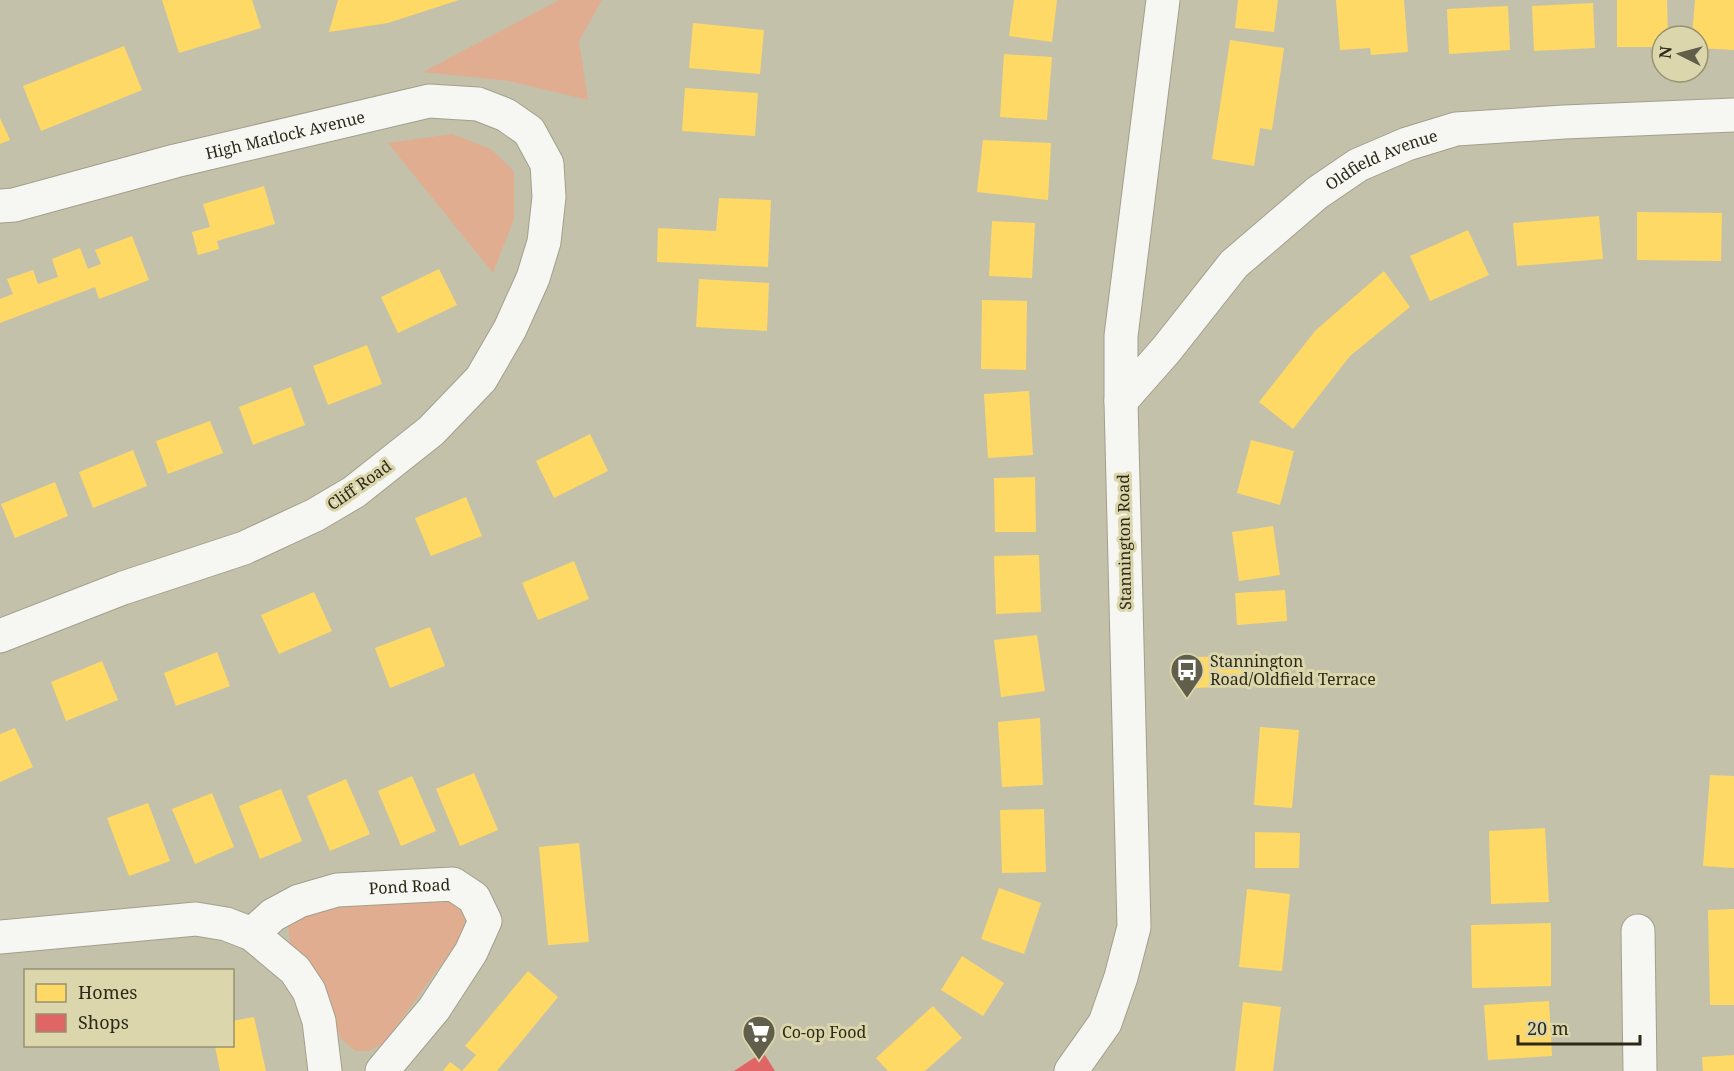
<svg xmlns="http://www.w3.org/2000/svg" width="1734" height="1071" font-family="'Noto Serif',serif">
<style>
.green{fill:#e0ad91}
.homes{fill:#ffd966}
.shops{fill:#e06666}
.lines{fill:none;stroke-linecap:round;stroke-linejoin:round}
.minor-casing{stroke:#a29f8d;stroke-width:35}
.secondary-casing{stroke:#a29f8d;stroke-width:35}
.minor{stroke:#f6f6f2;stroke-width:33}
.secondary{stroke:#f6f6f2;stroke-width:33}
.labels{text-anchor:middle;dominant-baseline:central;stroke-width:6;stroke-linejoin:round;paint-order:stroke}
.street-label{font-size:16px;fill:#2c2919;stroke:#dcd6ac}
.poi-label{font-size:16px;fill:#2c2919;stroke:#dcd6ac;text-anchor:start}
</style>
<rect width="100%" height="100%" fill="#c4c1aa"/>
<path class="green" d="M 559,0 L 602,0 L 579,41 L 588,100 L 509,81 L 423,72 Z
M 452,134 L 491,149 L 514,171 L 514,219 L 493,273 L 388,143 Z
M 454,901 L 467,911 L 465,932 L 384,1043 L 369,1051 L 356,1051 L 341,1039 L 314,972 L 290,943 L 288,926 L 299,913 L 326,904 Z"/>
<path class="homes" d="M 162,0 L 252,0 L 261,28 L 179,53 Z
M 338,0 L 459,0 L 388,23 L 329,32 Z
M 1014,0 L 1057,0 L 1052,42 L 1009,36 Z
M 1238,0 L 1278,0 L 1274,32 L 1235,28 Z
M 1336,0 L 1404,0 L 1408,52 L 1371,55 L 1370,48 L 1340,50 Z
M 1617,0 L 1667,0 L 1668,36 L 1662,36 L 1662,47 L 1617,47 Z
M 1695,0 L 1734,0 L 1734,50 L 1698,48 L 1698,36 L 1692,36 Z
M 1593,3 L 1595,48 L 1534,51 L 1532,6 Z
M 1508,6 L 1510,50 L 1449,54 L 1447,9 Z
M 693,23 L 764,30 L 760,74 L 689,68 Z
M 1230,40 L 1284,48 L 1272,130 L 1260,128 L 1254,166 L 1212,159 Z
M 124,46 L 142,90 L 41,131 L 23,86 Z
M 1004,54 L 1052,57 L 1047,120 L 1000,117 Z
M 685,88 L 758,93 L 755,136 L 682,131 Z
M 0,118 L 10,140 L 0,144 Z
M 983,140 L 1051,143 L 1048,200 L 977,192 Z
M 264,186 L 275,224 L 217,241 L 219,249 L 198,255 L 192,232 L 210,227 L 203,204 Z
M 719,198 L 771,200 L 768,267 L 657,262 L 658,228 L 716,231 Z
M 1637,212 L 1722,213 L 1721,261 L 1637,260 Z
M 1599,216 L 1603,259 L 1517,266 L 1513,223 Z
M 992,221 L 1035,223 L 1032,278 L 989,276 Z
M 1468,230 L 1489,275 L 1430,301 L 1410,256 Z
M 132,236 L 149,280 L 99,299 L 95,287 L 0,323 L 0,299 L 13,294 L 7,279 L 33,270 L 38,284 L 58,277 L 52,259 L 80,248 L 88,269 L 101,264 L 95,250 Z
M 439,269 L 457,305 L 398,333 L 381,297 Z
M 1384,271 L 1410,307 L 1350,356 L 1293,429 L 1259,402 L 1316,330 Z
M 699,279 L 769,283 L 767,331 L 696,327 Z
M 982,300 L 1027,301 L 1026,370 L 981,369 Z
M 367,345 L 382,384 L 328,405 L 313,366 Z
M 291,387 L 305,425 L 253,445 L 239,407 Z
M 1029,391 L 1033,455 L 988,458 L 984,394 Z
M 210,421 L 223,453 L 168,474 L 156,441 Z
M 590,434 L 608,471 L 554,498 L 536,461 Z
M 1251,440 L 1294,451 L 1280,505 L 1237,493 Z
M 133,450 L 147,486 L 93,508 L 79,472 Z
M 1035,477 L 1036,532 L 995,532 L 994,478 Z
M 55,482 L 68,516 L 15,538 L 1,504 Z
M 466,497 L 482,536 L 431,556 L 415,518 Z
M 1273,526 L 1280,575 L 1239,581 L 1232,532 Z
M 1039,555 L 1041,612 L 996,614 L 994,556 Z
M 574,561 L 589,599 L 538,620 L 522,583 Z
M 1285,590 L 1287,621 L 1237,625 L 1235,593 Z
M 314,592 L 332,631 L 279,654 L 261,615 Z
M 430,627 L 445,666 L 390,688 L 375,648 Z
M 1037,635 L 1045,691 L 1001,697 L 994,640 Z
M 217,652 L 230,686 L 176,706 L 164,673 Z
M 1266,656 L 1266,686 L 1191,688 L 1190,657 Z
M 102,661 L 118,700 L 66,721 L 51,682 Z
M 1040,718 L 1043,785 L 1002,787 L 998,722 Z
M 1260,727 L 1299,730 L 1292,808 L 1254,805 Z
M 15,728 L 33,767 L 0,782 L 0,734 Z
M 474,773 L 498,830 L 460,846 L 436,789 Z
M 1710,775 L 1734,776 L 1734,868 L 1703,866 Z
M 412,776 L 436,831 L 401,846 L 378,791 Z
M 346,779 L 370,834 L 330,851 L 307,796 Z
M 281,789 L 302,841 L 260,859 L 239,806 Z
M 212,793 L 234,847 L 195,864 L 172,809 Z
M 148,803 L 170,861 L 129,876 L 107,818 Z
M 1044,809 L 1046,872 L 1002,873 L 1000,810 Z
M 1545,828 L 1549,902 L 1491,904 L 1489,831 Z
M 1255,832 L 1300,833 L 1299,868 L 1255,868 Z
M 579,843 L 589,942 L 548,945 L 539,847 Z
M 999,888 L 1041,903 L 1024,954 L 981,939 Z
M 1247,889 L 1290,894 L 1282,971 L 1239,967 Z
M 1734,909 L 1734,1005 L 1710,1005 L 1708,910 Z
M 1551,923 L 1551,986 L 1472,988 L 1471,925 Z
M 962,956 L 1004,983 L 983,1016 L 941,990 Z
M 528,971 L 558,997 L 497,1071 L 443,1071 L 450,1062 L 462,1071 L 476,1055 L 465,1046 Z
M 1549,1001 L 1552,1056 L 1488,1060 L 1484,1005 Z
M 1243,1002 L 1281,1007 L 1273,1071 L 1235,1071 Z
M 933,1006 L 962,1038 L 925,1071 L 888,1071 L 876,1058 Z
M 254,1017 L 266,1071 L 220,1071 L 215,1046 L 232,1046 L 232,1021 Z
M 1734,1055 L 1734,1071 L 1703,1071 L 1702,1057 Z"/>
<path class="shops" d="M 763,1052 L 775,1071 L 734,1071 Z"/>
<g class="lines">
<g class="minor-casing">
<g id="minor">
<path id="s1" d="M 0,206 L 14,205 L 175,161 L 429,101 L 478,104 L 506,115 L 529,131 L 547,164 L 549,197 L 544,242 L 533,278 L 510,329 L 481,379 L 431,431 L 354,492 L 315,515 L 244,548 L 123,588 L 0,636"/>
<path id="s2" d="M 1121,401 L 1166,350 L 1234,264 L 1317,193 L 1358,165 L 1407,144 L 1456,129 L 1564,122 L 1734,115"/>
<path d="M 1638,931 L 1640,1071"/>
<path id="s3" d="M 252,934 L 273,915 L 299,901 L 337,890 L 453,884 L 474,898 L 485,921 L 471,952 L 434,1009 L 382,1071"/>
<path d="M 0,937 L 196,919 L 226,924 L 252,934 L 295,970 L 309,991 L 319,1021 L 325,1071"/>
</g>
</g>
<g class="secondary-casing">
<path id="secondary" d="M 1071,1071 L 1105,1023 L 1121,977 L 1134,927 L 1121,401 L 1121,336 L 1163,0"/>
</g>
<use href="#minor" class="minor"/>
<use href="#secondary" class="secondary"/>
</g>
<defs>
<g id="bus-pin" transform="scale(1.725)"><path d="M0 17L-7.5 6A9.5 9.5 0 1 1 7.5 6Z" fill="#615e4c" stroke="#dcd6ac"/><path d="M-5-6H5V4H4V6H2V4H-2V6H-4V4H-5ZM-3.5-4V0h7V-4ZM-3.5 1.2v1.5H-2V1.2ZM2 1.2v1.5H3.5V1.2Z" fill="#fff"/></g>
<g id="supermarket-pin" transform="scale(1.725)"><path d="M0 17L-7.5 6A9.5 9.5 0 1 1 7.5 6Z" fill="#615e4c" stroke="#dcd6ac"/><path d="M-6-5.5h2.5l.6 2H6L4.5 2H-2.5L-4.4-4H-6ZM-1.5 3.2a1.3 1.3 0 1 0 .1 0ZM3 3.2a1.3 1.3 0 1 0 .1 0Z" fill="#fff"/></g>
</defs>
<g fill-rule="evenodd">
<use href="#bus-pin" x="1187" y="670"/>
<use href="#supermarket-pin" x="759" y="1032"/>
</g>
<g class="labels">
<g class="street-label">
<text stroke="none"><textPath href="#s1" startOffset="294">High Matlock Avenue</textPath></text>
<text stroke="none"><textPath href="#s2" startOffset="360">Oldfield Avenue</textPath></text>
<text transform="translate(359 485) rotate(-35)">Cliff Road</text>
<text transform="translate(1124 542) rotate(-91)">Stannington Road</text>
<text stroke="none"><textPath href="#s3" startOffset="170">Pond Road</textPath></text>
</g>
<g class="poi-label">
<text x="1210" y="661">Stannington<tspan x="1210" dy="18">Road/Oldfield Terrace</tspan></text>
<text x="782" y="1032">Co-op Food</text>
</g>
</g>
<rect x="24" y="969" width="210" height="78" fill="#dcd6ac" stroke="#969171" stroke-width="1.5"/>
<rect x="36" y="984" width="30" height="18" fill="#ffd966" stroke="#969171" stroke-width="1.5"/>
<text x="78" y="999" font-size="18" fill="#2c2919">Homes</text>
<rect x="36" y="1014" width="30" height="18" fill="#e06666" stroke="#969171" stroke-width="1.5"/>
<text x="78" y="1029" font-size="18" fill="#2c2919">Shops</text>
<g transform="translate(1680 54) rotate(276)"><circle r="28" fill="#dcd6ac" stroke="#969171" stroke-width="1.5"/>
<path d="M0-4.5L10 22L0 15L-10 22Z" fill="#615e4c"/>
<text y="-9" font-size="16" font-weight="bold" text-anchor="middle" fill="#2c2919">N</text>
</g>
<path d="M1518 1035v9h122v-9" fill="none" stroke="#2c2919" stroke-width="3"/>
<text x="1527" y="1035" font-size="18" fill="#2c2919" stroke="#dcd6ac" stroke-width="4.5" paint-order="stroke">20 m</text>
</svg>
